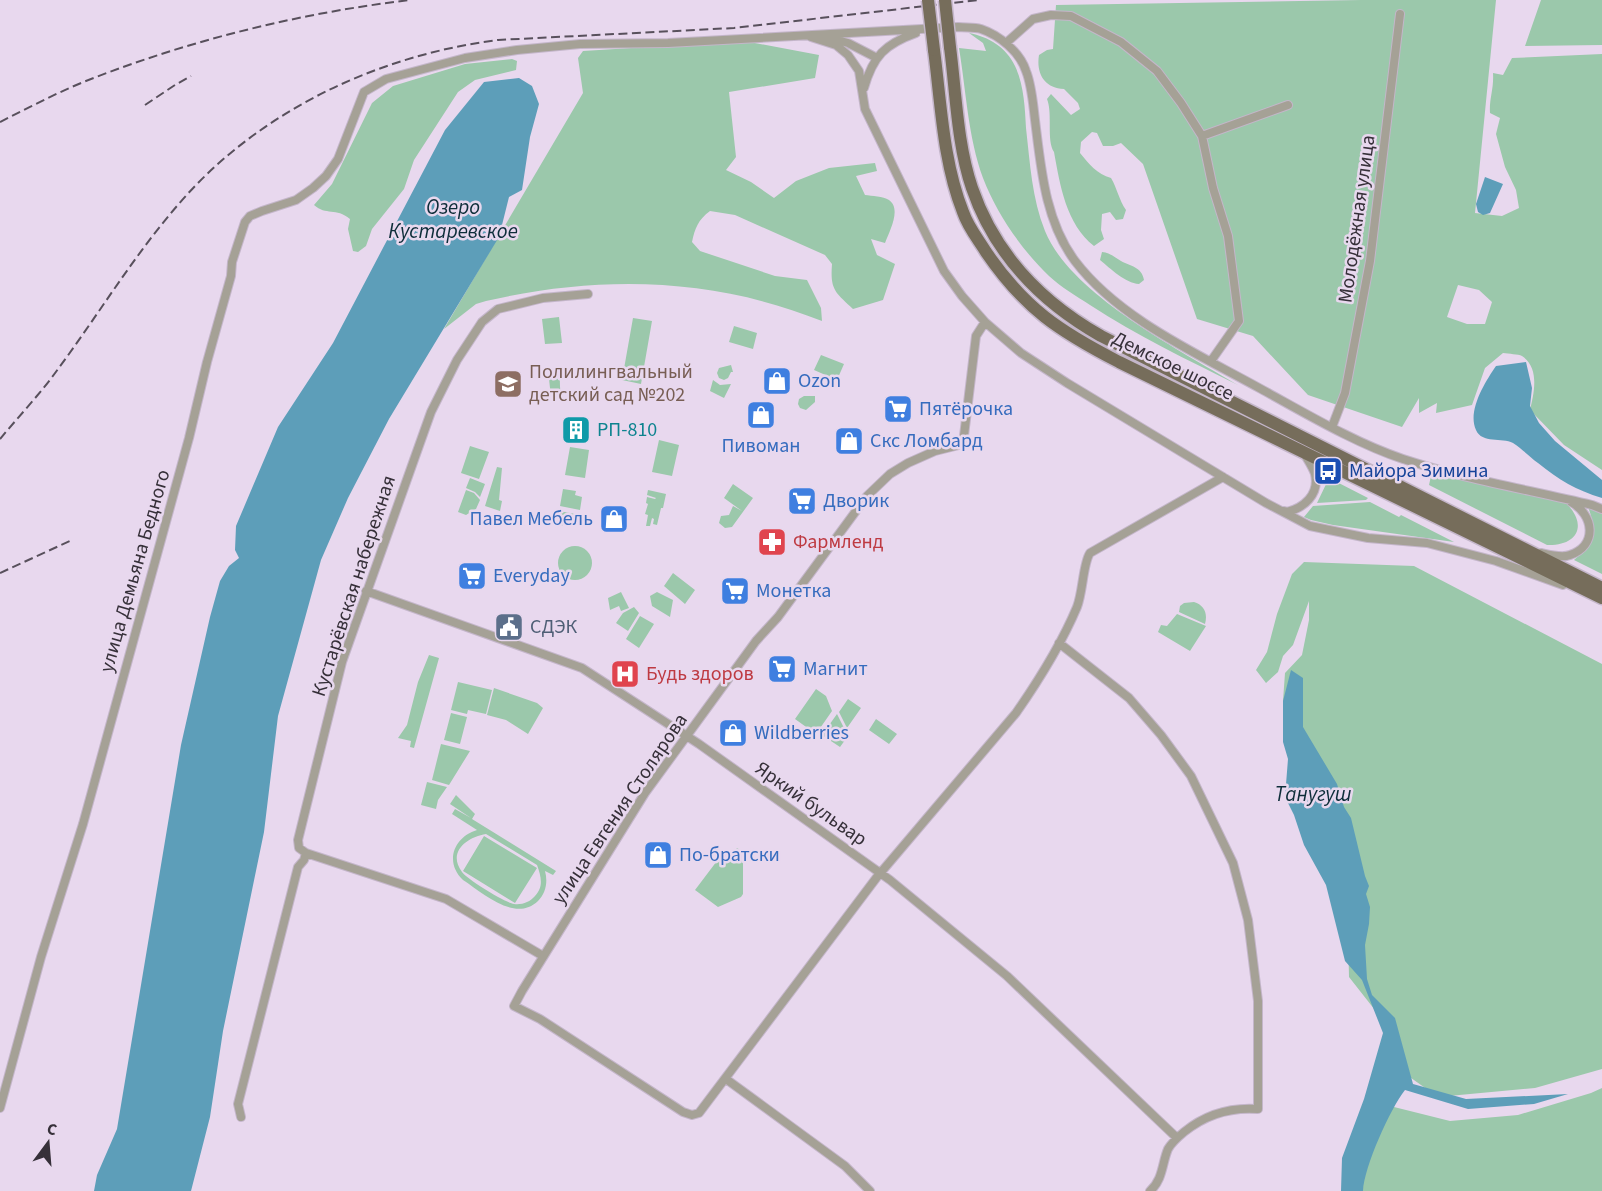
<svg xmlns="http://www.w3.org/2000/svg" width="1602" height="1191" font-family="'Source Sans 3',sans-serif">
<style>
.green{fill:#9bc8ab;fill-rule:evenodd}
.water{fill:#5d9eb9}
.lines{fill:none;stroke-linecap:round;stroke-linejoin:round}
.street-casing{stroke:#c4b6ca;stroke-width:10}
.primary-casing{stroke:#c4b6ca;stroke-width:15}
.street{stroke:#a5a196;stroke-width:8}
.primary{stroke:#766d5b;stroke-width:12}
.rail{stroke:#58505c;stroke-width:2;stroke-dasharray:9 4.5;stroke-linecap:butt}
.primary-bridge-casing{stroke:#c4b6ca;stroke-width:15;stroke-linecap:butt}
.primary-bridge{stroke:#766d5b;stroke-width:12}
.labels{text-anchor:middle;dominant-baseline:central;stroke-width:5;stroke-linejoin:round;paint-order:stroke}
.street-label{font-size:20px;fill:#363039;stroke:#e8d8ee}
.education-label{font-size:20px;fill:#785e54;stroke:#e8d8ee;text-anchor:start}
.shop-label{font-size:20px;fill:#366cbe;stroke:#e8d8ee;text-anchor:start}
.culture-label{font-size:20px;fill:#0d838f;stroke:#e8d8ee;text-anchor:start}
.transit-label{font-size:20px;fill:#164399;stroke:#e8d8ee;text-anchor:start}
.health-label{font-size:20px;fill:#be3a42;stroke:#e8d8ee;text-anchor:start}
.service-label{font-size:20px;fill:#4e5e75;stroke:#e8d8ee;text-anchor:start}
.water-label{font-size:21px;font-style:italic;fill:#0d2d39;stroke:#e8d8ee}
</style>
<rect width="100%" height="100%" fill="#e8d8ee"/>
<path class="green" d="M 1361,0 L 1496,0 L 1475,213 L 1502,216 L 1519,208 L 1516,190 L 1505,167 L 1496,134 L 1500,118 L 1490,113 C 1489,99 1494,89 1493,73 L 1503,75 L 1512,58 L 1602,54 L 1602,470 L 1564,445 L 1530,410 C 1534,393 1540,368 1522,356 C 1518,354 1509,354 1503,353 L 1485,368 L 1472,405 L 1436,413 L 1437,403 L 1419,413 L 1419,398 L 1402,427 L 1308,395 L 1253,336 L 1197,319 L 1143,164 L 1121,143 L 1113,146 L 1103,146 L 1097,133 L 1092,132 L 1081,142 L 1080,153 C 1089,164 1097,174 1111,178 C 1117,188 1119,200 1126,210 L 1123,219 L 1116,220 L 1110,212 L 1102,214 L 1101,230 L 1104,239 L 1094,246 C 1066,224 1060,185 1054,152 C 1046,140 1053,114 1047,99 L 1051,94 L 1071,115 L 1080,109 L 1078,103 L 1064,89 C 1044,88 1036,73 1039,55 L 1047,50 L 1053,49 L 1056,5 ZM 1458,285 L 1479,290 L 1492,302 L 1485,324 L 1467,324 L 1447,317 Z
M 1541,0 L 1602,0 L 1602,45 L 1525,46 Z
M 969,33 C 989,37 1006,47 1015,66 C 1024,85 1025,108 1026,128 C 1030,163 1032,199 1045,231 C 1070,294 1181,351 1238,385 C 1188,360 1137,336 1090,305 C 1076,296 1061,287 1049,276 C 1021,249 997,214 983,178 C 968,137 966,90 959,48 L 986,51 L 983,43 Z
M 744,41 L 819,55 L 815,78 L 729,92 L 736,157 L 726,170 L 751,182 L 774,198 L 796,181 L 829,168 L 875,163 L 877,171 L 856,176 L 865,195 C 872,196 883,196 889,200 C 902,209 889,232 885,243 L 871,239 L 877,255 L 895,264 L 883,300 L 853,309 C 835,292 830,290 832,264 L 825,255 L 735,215 L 710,211 C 698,220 695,228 692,242 L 700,251 L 775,276 L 807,280 L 821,308 L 822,321 C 712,277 600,275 486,301 L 476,304 L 444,329 L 583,93 L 578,58 L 583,51 Z
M 512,59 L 517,61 L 516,70 L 475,80 L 458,92 L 414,160 L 404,189 L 372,229 L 366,246 L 358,252 L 353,251 L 348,229 L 350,219 C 336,207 326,216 314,205 L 332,184 L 372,103 L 393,86 L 465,64 Z
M 1102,252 C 1111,253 1114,257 1121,261 C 1130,266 1142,267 1144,280 L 1139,284 C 1125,283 1111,269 1100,260 Z
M 559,317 L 562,343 L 545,344 L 542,319 Z
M 633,318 L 652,321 L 641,384 L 622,380 Z
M 734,326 L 757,333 L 753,349 L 729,342 Z
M 821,355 L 844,364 L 837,380 L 814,370 Z
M 731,365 L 733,372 L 731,372 L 728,378 L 724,380 L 719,378 L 717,373 L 719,368 Z
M 556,366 L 561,367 C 559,378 560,388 561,399 L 551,397 L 548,370 L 553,370 Z
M 713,380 L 720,385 L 731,384 L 724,398 L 710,391 Z
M 804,396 L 815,396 L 815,402 L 806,410 L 800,408 L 798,404 L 799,399 Z
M 659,440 L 679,445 L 672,476 L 652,472 Z
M 470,446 L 489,452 L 479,479 L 461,473 Z
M 570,447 L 589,450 L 585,478 L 565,475 Z
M 497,467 L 502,468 L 499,500 L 502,501 L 500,511 L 485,506 Z
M 1423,471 L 1566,503 C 1588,525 1578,546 1547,545 L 1429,485 L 1431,476 Z
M 470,478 L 485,484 L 480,497 L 475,492 L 466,488 Z
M 1329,478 L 1368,498 L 1366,500 L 1317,503 Z
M 733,484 L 753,498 L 732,527 L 725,528 L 719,523 L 721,516 L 729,515 L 733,506 L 742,511 L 724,498 Z
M 563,489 L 576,491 L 575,495 L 582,497 L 580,510 L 560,506 Z
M 466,490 L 474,493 L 480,500 L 476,509 L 466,515 L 458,512 Z
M 648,490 L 666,494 L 663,508 L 661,508 L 657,525 L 653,524 L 654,519 L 652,518 L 650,526 L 646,526 L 648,515 L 645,514 L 648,504 L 646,503 L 647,497 L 655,499 L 656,498 L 647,495 Z
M 1370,502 L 1399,517 L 1401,515 L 1454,542 L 1333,525 L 1311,520 L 1304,517 L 1313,506 Z
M 1588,507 L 1602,513 L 1602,574 L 1574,560 C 1594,544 1597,530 1588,507 Z
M 559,511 L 586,516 L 585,518 L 557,527 Z
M558 563a17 17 0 1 1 34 0a17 17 0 1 1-34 0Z
M 1304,562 L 1414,566 L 1602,664 L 1602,1069 L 1535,1088 L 1438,1097 L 1387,1061 L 1382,1019 L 1349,977 L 1347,889 L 1283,701 L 1285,673 L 1302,655 L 1309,620 L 1309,601 L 1293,645 L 1283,656 L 1278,672 L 1266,683 L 1256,670 L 1267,652 L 1277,614 L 1292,574 Z
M 673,573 L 695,590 L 685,604 L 664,586 Z
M 621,592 L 629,608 L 621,611 L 619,606 L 610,610 L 608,598 Z
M 657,592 L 673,600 L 670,617 L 652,606 L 650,596 Z
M 1194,602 C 1204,605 1208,613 1205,624 L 1179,612 L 1180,606 L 1184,603 Z
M 634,607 L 639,613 L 628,631 L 616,623 L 623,613 Z
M 1177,614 L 1206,626 L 1190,651 L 1158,632 L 1161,625 L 1167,626 Z
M 640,616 L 654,624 L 639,648 L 626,639 Z
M 429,655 L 439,658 L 414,748 L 410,747 L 411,741 L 398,738 L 407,725 L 418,682 Z
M 458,682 L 492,690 L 486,714 L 468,710 L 467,714 L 451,710 Z
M 494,688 L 537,703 L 543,708 L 528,734 L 506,720 L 487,715 Z
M 816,689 L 826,696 L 832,711 L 816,734 L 795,719 Z
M 848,699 L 861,708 L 847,728 L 839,712 Z
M 451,713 L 467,717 L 460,744 L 444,740 Z
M 837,714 L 848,736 L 840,747 L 822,735 Z
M 876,719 L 897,734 L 889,744 L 869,730 Z
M 441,744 L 470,751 L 449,785 L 432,780 Z
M 427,782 L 447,787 L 438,800 L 436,809 L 421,805 Z
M 456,795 L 475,814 L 472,819 L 556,871 L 553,875 L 545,871 C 548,882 546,893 538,901 C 515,923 483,893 463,880 C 444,862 454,837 477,830 L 452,814 L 455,809 L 471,818 L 450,804 ZM 486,834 L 537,865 C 541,876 544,887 535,896 C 530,902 522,905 514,904 C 504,902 468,880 462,872 C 447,852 467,837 486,834 Z
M 484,836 L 537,868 L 515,903 L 463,871 Z
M 737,848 L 743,852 L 743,894 L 741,897 L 718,907 L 695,890 L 726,849 L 732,854 Z
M 1602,1088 L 1602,1191 L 1352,1191 L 1386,1105 L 1450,1121 L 1518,1115 L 1591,1093 Z"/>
<path class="water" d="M 519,78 L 532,86 L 539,104 L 530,137 L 522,190 L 509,197 L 499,237 L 389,419 L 348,498 L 321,560 L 278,716 L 264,832 L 223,1031 L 210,1117 L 191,1191 L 94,1191 L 97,1175 L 117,1129 L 181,745 L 210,617 L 220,581 L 229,566 L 239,558 L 235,550 L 236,526 L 278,427 L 333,343 L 445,130 L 484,82 Z
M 1485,177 L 1503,184 L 1490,213 L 1483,215 L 1478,212 L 1476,204 Z
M 1526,362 L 1532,388 L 1530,406 L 1539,423 L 1555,441 L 1602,480 L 1602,498 C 1576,490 1559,480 1538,463 C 1530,457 1522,449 1513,443 C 1502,437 1482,444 1476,430 C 1467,411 1485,382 1496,366 Z
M 1291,670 L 1303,678 L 1303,727 L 1337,784 L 1344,807 L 1351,818 L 1365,876 L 1369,886 L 1366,894 L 1370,907 L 1369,924 L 1365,945 L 1367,979 L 1372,995 L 1395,1018 L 1413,1084 L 1466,1099 L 1568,1094 L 1534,1104 L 1468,1109 L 1405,1090 C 1390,1109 1364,1167 1363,1191 L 1341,1191 L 1342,1158 L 1364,1099 L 1383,1033 L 1362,980 L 1345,961 L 1326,885 L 1304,845 L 1294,815 L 1285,797 L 1288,759 L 1283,742 L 1283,701 Z"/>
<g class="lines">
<g class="street-casing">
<path id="street" d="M 811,37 L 836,45 L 848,55 L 859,71 L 865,109 L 944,271 L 962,296 L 985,322 L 1021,353 L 1067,383 L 1266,503 L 1310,526 L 1368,538 L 1427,543 L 1496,561 L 1563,585
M 826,37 L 848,43 L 877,58
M 1006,43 L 1033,19 L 1051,15 L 1071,16 L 1121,42 L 1157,71 L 1181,103 L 1202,136 L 1213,188 L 1228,236 L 1239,321 L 1211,361
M 864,88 C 873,56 885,44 916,33
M 1202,136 L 1288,105
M 985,322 L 976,336 L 963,444 L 935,451 L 908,463 L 890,474 L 867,496 L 778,617 L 756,641 L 645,793 L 522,991 L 514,1006 L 540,1019 L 683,1112 L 692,1115 L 699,1113 L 877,877 L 1016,713 C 1039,680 1061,645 1077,607 C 1083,592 1083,563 1090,553 L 1223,477
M 1332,427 L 1345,393 L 1370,261 L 1400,14
M 1284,511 L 1287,512 C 1303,508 1320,495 1315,474 C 1313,467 1307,459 1304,453
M 1541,553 C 1550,555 1562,558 1570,555 C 1598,545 1594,515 1571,502
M 366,591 L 582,668 L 699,744 L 890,880 L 1007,976 L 1177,1138
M 1059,643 L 1129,698 L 1161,735 L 1191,776 L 1233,863 L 1248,920 L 1258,1001 L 1258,1109 C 1231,1107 1206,1114 1184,1132 C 1178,1137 1172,1142 1168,1149 C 1162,1163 1163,1180 1150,1191
M 306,853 L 446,899 L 543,956
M 726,1079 L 845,1166 L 870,1191
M 0,1108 L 41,957 L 83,824 L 189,438 L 207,362 L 231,276 L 232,262 L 245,222 L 250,216 L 262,211 L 296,200 L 313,188 L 326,176 L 338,159 L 364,92 L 386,79 L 465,58 L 517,50 L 580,44 L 668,43 L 958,27 C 965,28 974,27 981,29 C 999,35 1020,52 1026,71 C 1032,86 1033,104 1035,120 C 1041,168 1045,221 1075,261 C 1119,319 1198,354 1261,389 C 1305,413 1355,443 1403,459 C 1464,479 1530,490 1592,505 L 1602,509
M 241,1117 L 238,1104 L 298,867 L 304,860 L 306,853 L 299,848 L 298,840 L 342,662 L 431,412 L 457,360 L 482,322 L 498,309 L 543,298 L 588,294"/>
</g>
<g class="primary-casing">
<path id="primary" d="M 950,47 C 956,93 957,144 972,188 C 995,255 1041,302 1101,336 L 1602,588
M 934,50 C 941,103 943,162 963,212 C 968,227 978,239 986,252 C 1025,309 1059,331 1119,362 L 1602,598"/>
</g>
<use href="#street" class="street"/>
<use href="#primary" class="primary"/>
<path class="rail" d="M 145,105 L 175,85 L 191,76
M 0,122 C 30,107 60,91 91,79 C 194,39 301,13 410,0
M 0,439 C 19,416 41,393 58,369 C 104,307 143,240 197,184 C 276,103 387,54 498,40 L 734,28 L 978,0
M 0,573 L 72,540"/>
<g class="primary-bridge-casing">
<path id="primary-bridge" d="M 928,0 L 934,50
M 945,0 L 950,47"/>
</g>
<use href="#primary-bridge" class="primary-bridge"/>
</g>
<defs>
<g id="shop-square" transform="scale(1.5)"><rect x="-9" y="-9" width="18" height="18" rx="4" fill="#3f7fe0" stroke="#e8d8ee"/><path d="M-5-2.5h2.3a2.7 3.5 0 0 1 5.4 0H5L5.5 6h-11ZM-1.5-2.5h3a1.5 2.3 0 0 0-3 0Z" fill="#fff"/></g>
<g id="school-square" transform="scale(1.5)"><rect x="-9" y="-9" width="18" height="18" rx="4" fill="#8d6e63" stroke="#e8d8ee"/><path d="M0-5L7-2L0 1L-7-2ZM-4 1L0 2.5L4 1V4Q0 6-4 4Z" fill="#fff"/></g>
<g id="supermarket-square" transform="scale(1.5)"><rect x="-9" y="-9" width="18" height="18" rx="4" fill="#3f7fe0" stroke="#e8d8ee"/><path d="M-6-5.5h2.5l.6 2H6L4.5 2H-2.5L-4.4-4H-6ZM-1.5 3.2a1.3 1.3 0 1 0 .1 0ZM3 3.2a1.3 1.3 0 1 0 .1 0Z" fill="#fff"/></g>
<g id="building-square" transform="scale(1.5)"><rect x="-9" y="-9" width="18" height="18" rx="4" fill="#0f9aa8" stroke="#e8d8ee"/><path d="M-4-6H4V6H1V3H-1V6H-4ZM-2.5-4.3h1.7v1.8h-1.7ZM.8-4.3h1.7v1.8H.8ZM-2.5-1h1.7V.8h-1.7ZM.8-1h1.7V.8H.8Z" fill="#fff"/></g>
<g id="bus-square" transform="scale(1.5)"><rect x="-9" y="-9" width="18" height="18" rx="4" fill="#1a4fb4" stroke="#e8d8ee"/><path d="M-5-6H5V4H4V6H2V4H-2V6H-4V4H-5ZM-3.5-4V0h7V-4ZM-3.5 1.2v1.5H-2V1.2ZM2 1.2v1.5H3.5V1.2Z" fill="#fff"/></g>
<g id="pharmacy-square" transform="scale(1.5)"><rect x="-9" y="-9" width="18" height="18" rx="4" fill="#e0444e" stroke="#e8d8ee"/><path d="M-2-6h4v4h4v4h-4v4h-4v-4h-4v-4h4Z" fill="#fff"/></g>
<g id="civic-square" transform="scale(1.5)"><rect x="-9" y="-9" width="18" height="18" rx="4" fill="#5c6f8a" stroke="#e8d8ee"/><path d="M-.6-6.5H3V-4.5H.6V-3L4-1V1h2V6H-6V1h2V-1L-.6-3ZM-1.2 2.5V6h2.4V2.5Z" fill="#fff"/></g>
<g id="hospital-square" transform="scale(1.5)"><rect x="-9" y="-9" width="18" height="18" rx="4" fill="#e0444e" stroke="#e8d8ee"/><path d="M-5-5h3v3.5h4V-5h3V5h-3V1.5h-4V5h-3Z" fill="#fff"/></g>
</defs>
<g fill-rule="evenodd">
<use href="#shop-square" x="777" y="381"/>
<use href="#school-square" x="508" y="384"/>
<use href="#supermarket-square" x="898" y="409"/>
<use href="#shop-square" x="761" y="415"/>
<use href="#building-square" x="576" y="430"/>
<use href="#shop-square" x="849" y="441"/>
<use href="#bus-square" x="1328" y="471"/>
<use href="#supermarket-square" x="802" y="501"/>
<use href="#shop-square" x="614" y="519"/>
<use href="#pharmacy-square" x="772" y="542"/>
<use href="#supermarket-square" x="472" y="576"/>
<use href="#supermarket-square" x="735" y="591"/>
<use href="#civic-square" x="509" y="627"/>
<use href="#supermarket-square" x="782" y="669"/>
<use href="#hospital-square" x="625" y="674"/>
<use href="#shop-square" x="733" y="733"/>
<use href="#shop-square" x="658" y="855"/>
</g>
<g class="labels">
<g class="street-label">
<text transform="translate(1357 219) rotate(-82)">Молодёжная улица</text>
<text transform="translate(1173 366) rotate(26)">Демское шоссе</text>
<text transform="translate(135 571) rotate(-74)">улица Демьяна Бедного</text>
<text transform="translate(354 586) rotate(-72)">Кустарёвская набережная</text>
<text transform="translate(811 804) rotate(35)">Яркий бульвар</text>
<text transform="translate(620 809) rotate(-56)">улица Евгения Столярова</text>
</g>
<g class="education-label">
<text x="529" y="372">Полилингвальный<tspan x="529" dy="23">детский сад №202</tspan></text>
</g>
<g class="shop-label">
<text x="798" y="381">Ozon</text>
<text x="919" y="409">Пятёрочка</text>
<text x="870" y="441">Скс Ломбард</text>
<text x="761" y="446" text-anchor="middle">Пивоман</text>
<text x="823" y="501">Дворик</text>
<text x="593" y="519" text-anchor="end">Павел Мебель</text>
<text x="493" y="576">Everyday</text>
<text x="756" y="591">Монетка</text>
<text x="803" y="669">Магнит</text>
<text x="754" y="733">Wildberries</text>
<text x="679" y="855">По-братски</text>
</g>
<g class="culture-label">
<text x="597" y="430">РП-810</text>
</g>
<g class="transit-label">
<text x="1349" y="471">Майора Зимина</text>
</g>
<g class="health-label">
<text x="793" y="542">Фармленд</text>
<text x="646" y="674">Будь здоров</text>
</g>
<g class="service-label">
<text x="530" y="627">СДЭК</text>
</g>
<g class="water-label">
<text x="453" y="207">Озеро<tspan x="453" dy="24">Кустаревское</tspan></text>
<text x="1313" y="794">Танугуш</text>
</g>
</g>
<g transform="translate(48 1143) rotate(16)" stroke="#e8d8ee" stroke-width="4.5" paint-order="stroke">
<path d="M0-4.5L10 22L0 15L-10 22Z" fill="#363039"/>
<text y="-9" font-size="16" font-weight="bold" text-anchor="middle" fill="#363039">С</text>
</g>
</svg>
